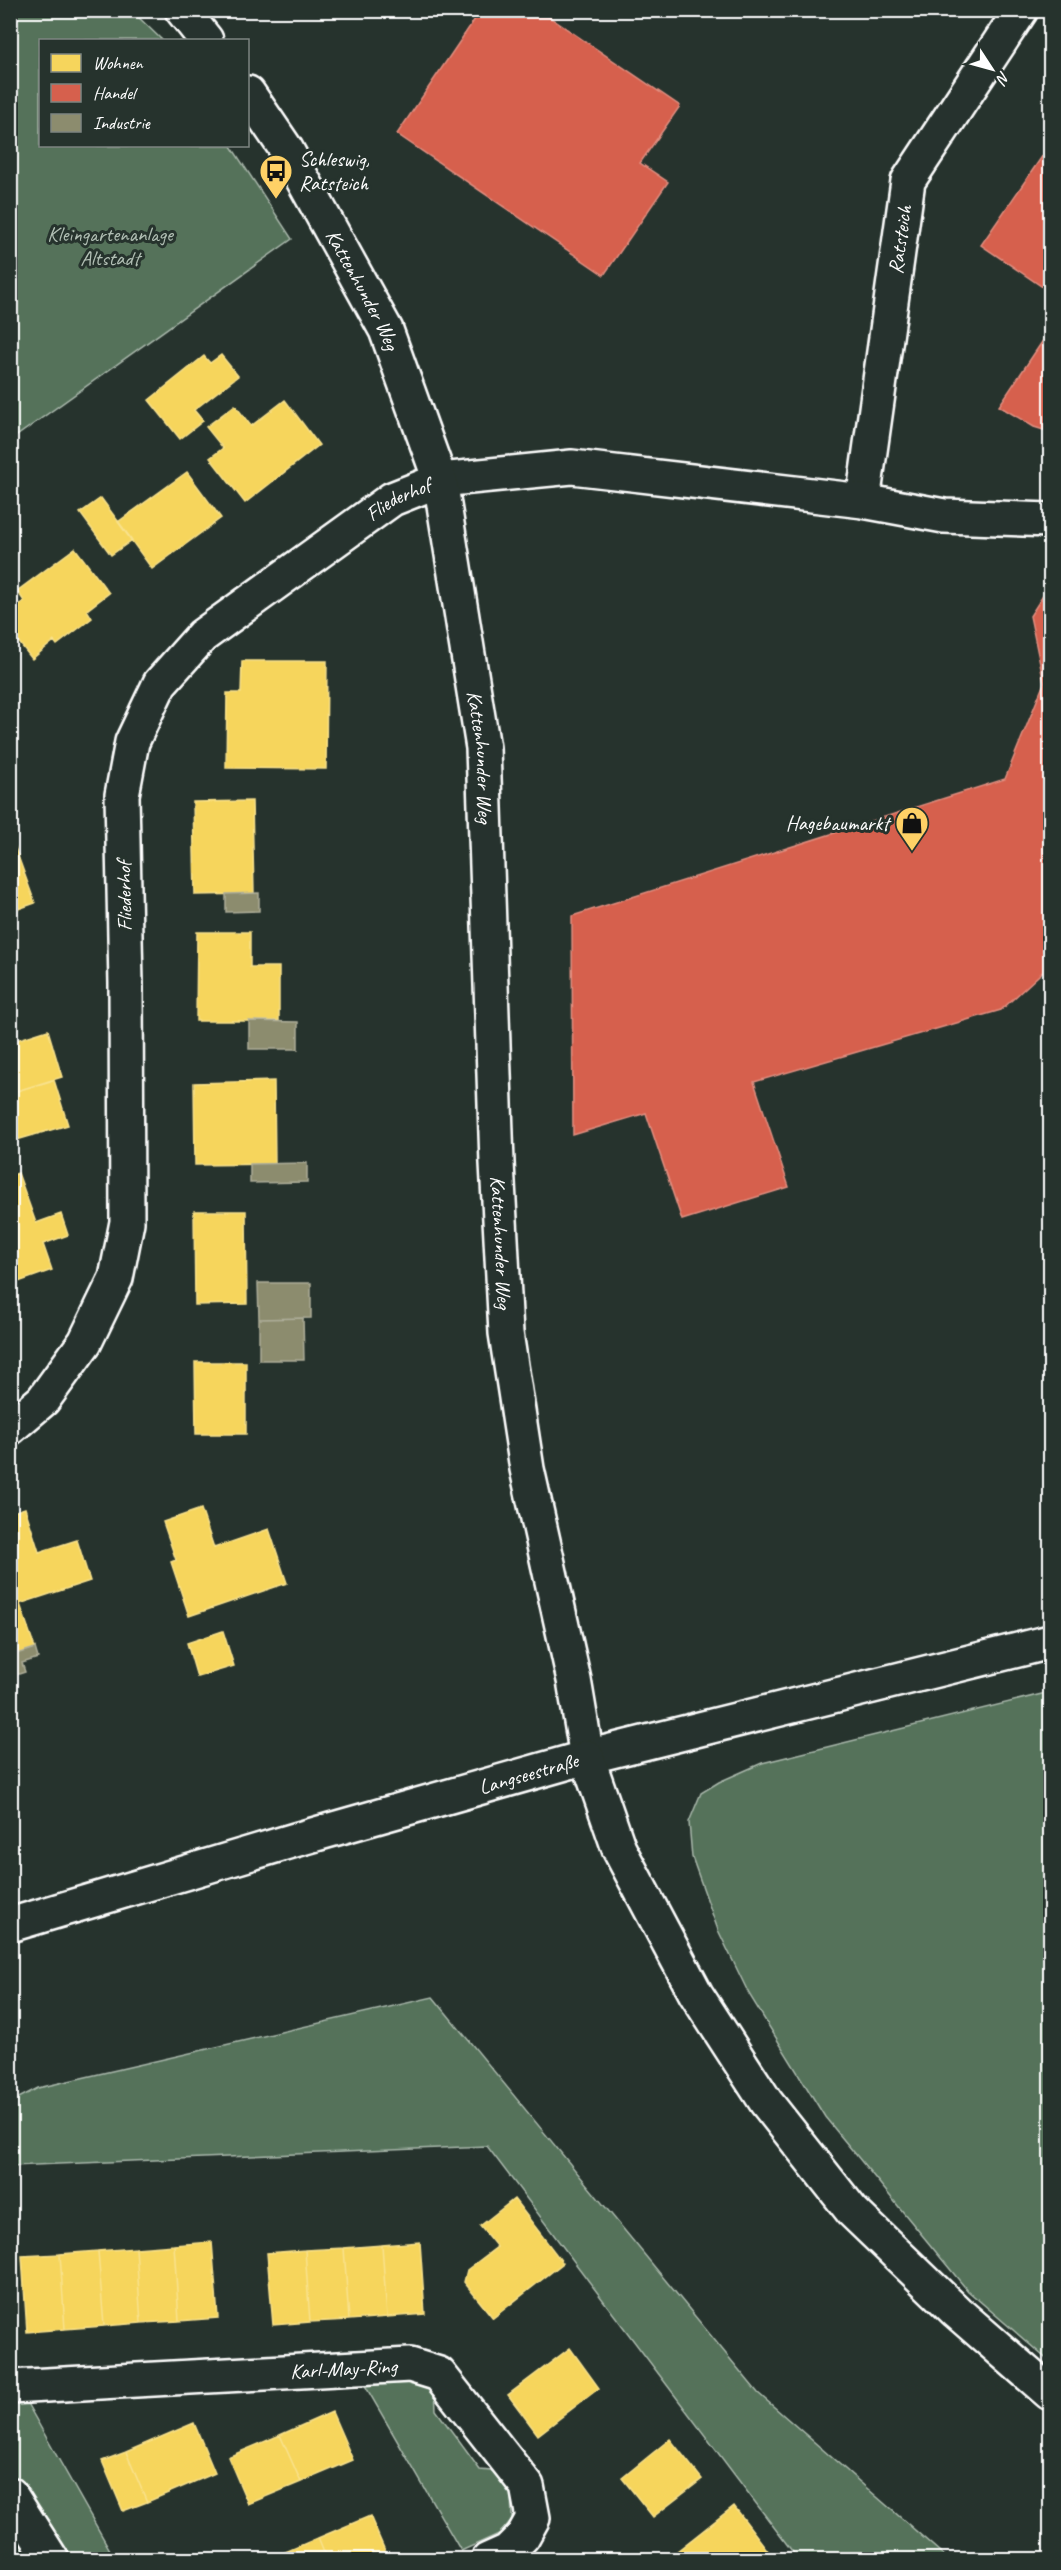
<svg xmlns="http://www.w3.org/2000/svg" width="1061" height="2570" font-family="Caveat,sans-serif">
<style>
.green{fill:#54725a;stroke:#aab8ac;stroke-width:1.5}
.homes{fill:#f6d55c;stroke:#f9e28d;stroke-width:1.5}
.shops{fill:#d6604d;stroke:#e29082;stroke-width:1.5}
.industry{fill:#8c8c6e;stroke:#aeae9a;stroke-width:1.5}
.lines{fill:none;stroke-linecap:round;stroke-linejoin:round}
.street-casing{stroke:#fff;stroke-width:38}
.secondary-casing{stroke:#fff;stroke-width:38}
.primary-casing{stroke:#fff;stroke-width:38}
.street{stroke:#26332d;stroke-width:33}
.secondary{stroke:#26332d;stroke-width:33}
.primary{stroke:#26332d;stroke-width:33}
.labels{text-anchor:middle;dominant-baseline:central;stroke-width:6;stroke-linejoin:round;paint-order:stroke}
.poi-label{font-size:21px;fill:#fff;stroke:#26332d;text-anchor:start}
.park-label{font-size:21px;fill:#b2c0b5;stroke:#26332d}
.street-label{font-size:21px;fill:#fff;stroke:#26332d}
</style>
<rect width="100%" height="100%" fill="#26332d"/>
<filter id="ink" filterUnits="userSpaceOnUse"><feTurbulence type="fractalNoise" baseFrequency=".0167" numOctaves="2"/><feDisplacementMap in="SourceGraphic" scale="12" xChannelSelector="R" yChannelSelector="G"/><feConvolveMatrix kernelMatrix="1 2 1 2 8 2 1 2 1" color-interpolation-filters="sRGB"/></filter>
<g filter="url(#ink)">
<path class="green" d="M 11,10 L 132,11 L 162,40 L 40,40 L 40,146 L 231,146 L 292,239 L 11,440 Z
M 1050,1692 L 1050,2362 L 968,2291 L 825,2117 L 749,1994 L 718,1930 L 692,1857 L 689,1822 L 701,1793 L 719,1782 L 762,1763 Z
M 433,1997 L 758,2393 L 948,2559 L 798,2559 L 487,2146 L 11,2166 L 11,2102 L 38,2088 Z
M 11,2375 L 115,2559 L 11,2559 Z
M 404,2381 L 435,2389 L 436,2410 L 480,2470 L 502,2472 L 511,2493 L 512,2519 L 501,2533 L 461,2551 L 363,2382 Z"/>
<path class="homes" d="M 221,355 L 238,376 L 194,410 L 203,421 L 180,439 L 149,400 L 204,356 L 210,363 Z
M 285,400 L 319,445 L 245,503 L 210,458 L 223,448 L 206,427 L 235,405 L 251,426 Z
M 187,472 L 221,518 L 152,569 L 118,522 Z
M 101,498 L 132,540 L 111,555 L 80,513 Z
M 75,548 L 109,593 L 87,610 L 92,618 L 57,645 L 54,641 L 32,659 L 10,631 L 10,611 L 24,601 L 17,591 Z
M 242,661 L 327,661 L 326,769 L 226,768 L 227,693 L 241,693 Z
M 252,801 L 254,894 L 195,895 L 193,802 Z
M 10,834 L 35,903 L 10,912 Z
M 197,932 L 250,932 L 250,967 L 279,967 L 279,1021 L 196,1021 Z
M 48,1030 L 62,1077 L 10,1093 L 10,1042 Z
M 54,1080 L 68,1125 L 10,1142 L 10,1093 Z
M 274,1081 L 275,1164 L 195,1165 L 194,1083 Z
M 18,1173 L 36,1223 L 61,1214 L 68,1235 L 43,1244 L 52,1270 L 10,1285 L 10,1176 Z
M 194,1211 L 246,1211 L 247,1304 L 195,1305 Z
M 195,1362 L 246,1362 L 246,1434 L 196,1434 Z
M 25,1508 L 39,1552 L 77,1540 L 90,1581 L 10,1607 L 10,1513 Z
M 201,1509 L 214,1548 L 269,1529 L 287,1583 L 189,1616 L 171,1562 L 176,1560 L 163,1522 Z
M 20,1604 L 35,1648 L 10,1656 L 10,1607 Z
M 223,1631 L 234,1666 L 197,1677 L 187,1643 Z
M 514,2199 L 563,2263 L 493,2318 L 464,2282 L 467,2270 L 497,2247 L 480,2226 Z
M 212,2242 L 218,2318 L 179,2321 L 174,2245 Z
M 420,2242 L 425,2314 L 387,2317 L 382,2245 Z
M 174,2245 L 179,2321 L 141,2323 L 136,2248 Z
M 382,2245 L 387,2317 L 349,2320 L 344,2248 Z
M 136,2248 L 141,2323 L 104,2326 L 98,2251 Z
M 344,2248 L 349,2320 L 310,2322 L 305,2250 Z
M 305,2250 L 310,2322 L 273,2325 L 267,2253 Z
M 98,2251 L 104,2326 L 65,2329 L 60,2254 Z
M 60,2254 L 65,2329 L 27,2332 L 22,2256 Z
M 570,2348 L 599,2388 L 538,2435 L 508,2395 Z
M 332,2412 L 353,2460 L 301,2482 L 280,2435 Z
M 194,2423 L 215,2473 L 147,2502 L 126,2452 Z
M 280,2435 L 301,2482 L 248,2504 L 228,2457 Z
M 670,2439 L 702,2479 L 653,2517 L 622,2478 Z
M 126,2452 L 147,2502 L 123,2511 L 102,2461 Z
M 734,2506 L 775,2560 L 682,2560 L 676,2552 Z
M 370,2516 L 389,2560 L 327,2560 L 318,2538 Z
M 318,2538 L 327,2560 L 267,2560 Z"/>
<path class="shops" d="M 481,10 L 539,10 L 680,106 L 640,163 L 668,182 L 604,275 L 397,134 Z
M 1050,145 L 1050,292 L 981,245 Z
M 1050,330 L 1050,432 L 1034,427 L 999,406 Z
M 1046,591 L 1050,591 L 1050,965 L 1001,1010 L 754,1082 L 789,1187 L 682,1220 L 646,1113 L 573,1135 L 572,916 L 1005,779 L 1044,683 L 1030,616 Z"/>
<path class="industry" d="M 259,893 L 259,911 L 226,912 L 226,894 Z
M 249,1021 L 298,1022 L 298,1049 L 249,1049 Z
M 307,1163 L 307,1182 L 250,1183 L 250,1164 Z
M 258,1283 L 311,1283 L 311,1318 L 259,1319 Z
M 303,1318 L 304,1360 L 259,1360 L 259,1319 Z
M 35,1648 L 38,1658 L 22,1663 L 25,1672 L 10,1677 L 10,1656 Z"/>
<g class="lines">
<g class="street-casing">
<g id="street">
<path id="s1" d="M 863,501 L 908,181 L 1021,10"/>
<path id="s2" d="M 10,1428 L 43,1400 L 85,1342 L 116,1278 L 127,1222 L 126,984 L 122,795 L 132,742 L 160,683 L 202,636 L 392,499 L 440,480 L 572,467 L 863,501 L 944,516 L 1050,520"/>
<path id="s3" d="M 10,2387 L 410,2365 L 439,2374 L 527,2486 L 533,2518 L 523,2536 L 508,2551 L 488,2560"/>
<path d="M 10,2494 L 52,2560"/>
</g>
</g>
<g class="secondary-casing">
<g id="secondary">
<path d="M 182,10 L 206,40"/>
<path id="s4" d="M 248,93 L 286,149 L 386,330 L 440,480 L 483,748 L 497,1163 L 506,1333 L 527,1469 L 574,1680 L 587,1757"/>
<path id="s5" d="M 10,1925 L 295,1840 L 587,1757 L 1050,1642"/>
</g>
</g>
<g class="primary-casing">
<path id="primary" d="M 587,1757 L 619,1849 L 696,1994 L 766,2102 L 852,2211 L 957,2312 L 1050,2393"/>
</g>
<use href="#street" class="street"/>
<use href="#secondary" class="secondary"/>
<use href="#primary" class="primary"/>
</g>
</g>
<defs>
<g id="bus-pin" transform="scale(1.725)"><path d="M0 17L-7.5 6A9.5 9.5 0 1 1 7.5 6Z" fill="#ffd166" stroke="#26332d"/><path d="M-5-6H5V4H4V6H2V4H-2V6H-4V4H-5ZM-3.5-4V0h7V-4ZM-3.5 1.2v1.5H-2V1.2ZM2 1.2v1.5H3.5V1.2Z" fill="#111"/></g>
<g id="shop-pin" transform="scale(1.725)"><path d="M0 17L-7.5 6A9.5 9.5 0 1 1 7.5 6Z" fill="#ffd166" stroke="#26332d"/><path d="M-5-2.5h2.3a2.7 3.5 0 0 1 5.4 0H5L5.5 6h-11ZM-1.5-2.5h3a1.5 2.3 0 0 0-3 0Z" fill="#111"/></g>
</defs>
<g fill-rule="evenodd">
<use href="#bus-pin" x="276" y="171"/>
<use href="#shop-pin" x="912" y="823"/>
</g>
<g class="labels">
<g class="poi-label">
<text x="299" y="159">Schleswig,<tspan x="299" dy="24">Ratsteich</tspan></text>
<text x="889" y="823" text-anchor="end">Hagebaumarkt</text>
</g>
<g class="park-label">
<text x="110" y="234">Kleingartenanlage<tspan x="110" dy="24">Altstadt</tspan></text>
</g>
<g class="street-label">
<text stroke="none"><textPath href="#s1" startOffset="264">Ratsteich</textPath></text>
<text stroke="none"><textPath href="#s4" startOffset="228">Kattenhunder Weg</textPath></text>
<text stroke="none"><textPath href="#s2" startOffset="1092">Fliederhof</textPath></text>
<text stroke="none"><textPath href="#s4" startOffset="714">Kattenhunder Weg</textPath></text>
<text transform="translate(124 896) rotate(-91)">Fliederhof</text>
<text stroke="none"><textPath href="#s4" startOffset="1200">Kattenhunder Weg</textPath></text>
<text stroke="none"><textPath href="#s5" startOffset="540">Langseestraße</textPath></text>
<text stroke="none"><textPath href="#s3" startOffset="334">Karl-May-Ring</textPath></text>
</g>
</g>
<rect width="1061" height="2570" fill="none" stroke="#26332d" stroke-width="36"/>
<rect x="18" y="18" width="1025" height="2534" fill="none" stroke="#fff" stroke-width="2" filter="url(#ink)"/>
<rect x="39" y="39" width="210" height="108" fill="#26332d" stroke="#7d8581" stroke-width="1.5"/>
<rect x="51" y="54" width="30" height="18" fill="#f6d55c" stroke="#7d8581" stroke-width="1.5"/>
<text x="93" y="69" font-size="18" fill="#ffffff">Wohnen</text>
<rect x="51" y="84" width="30" height="18" fill="#d6604d" stroke="#7d8581" stroke-width="1.5"/>
<text x="93" y="99" font-size="18" fill="#ffffff">Handel</text>
<rect x="51" y="114" width="30" height="18" fill="#8c8c6e" stroke="#7d8581" stroke-width="1.5"/>
<text x="93" y="129" font-size="18" fill="#ffffff">Industrie</text>
<g transform="translate(992 69) rotate(126)" stroke="#26332d" stroke-width="4.5" paint-order="stroke">
<path d="M0-4.5L10 22L0 15L-10 22Z" fill="#ffffff"/>
<text y="-9" font-size="16" font-weight="bold" text-anchor="middle" fill="#ffffff">N</text>
</g>
</svg>
